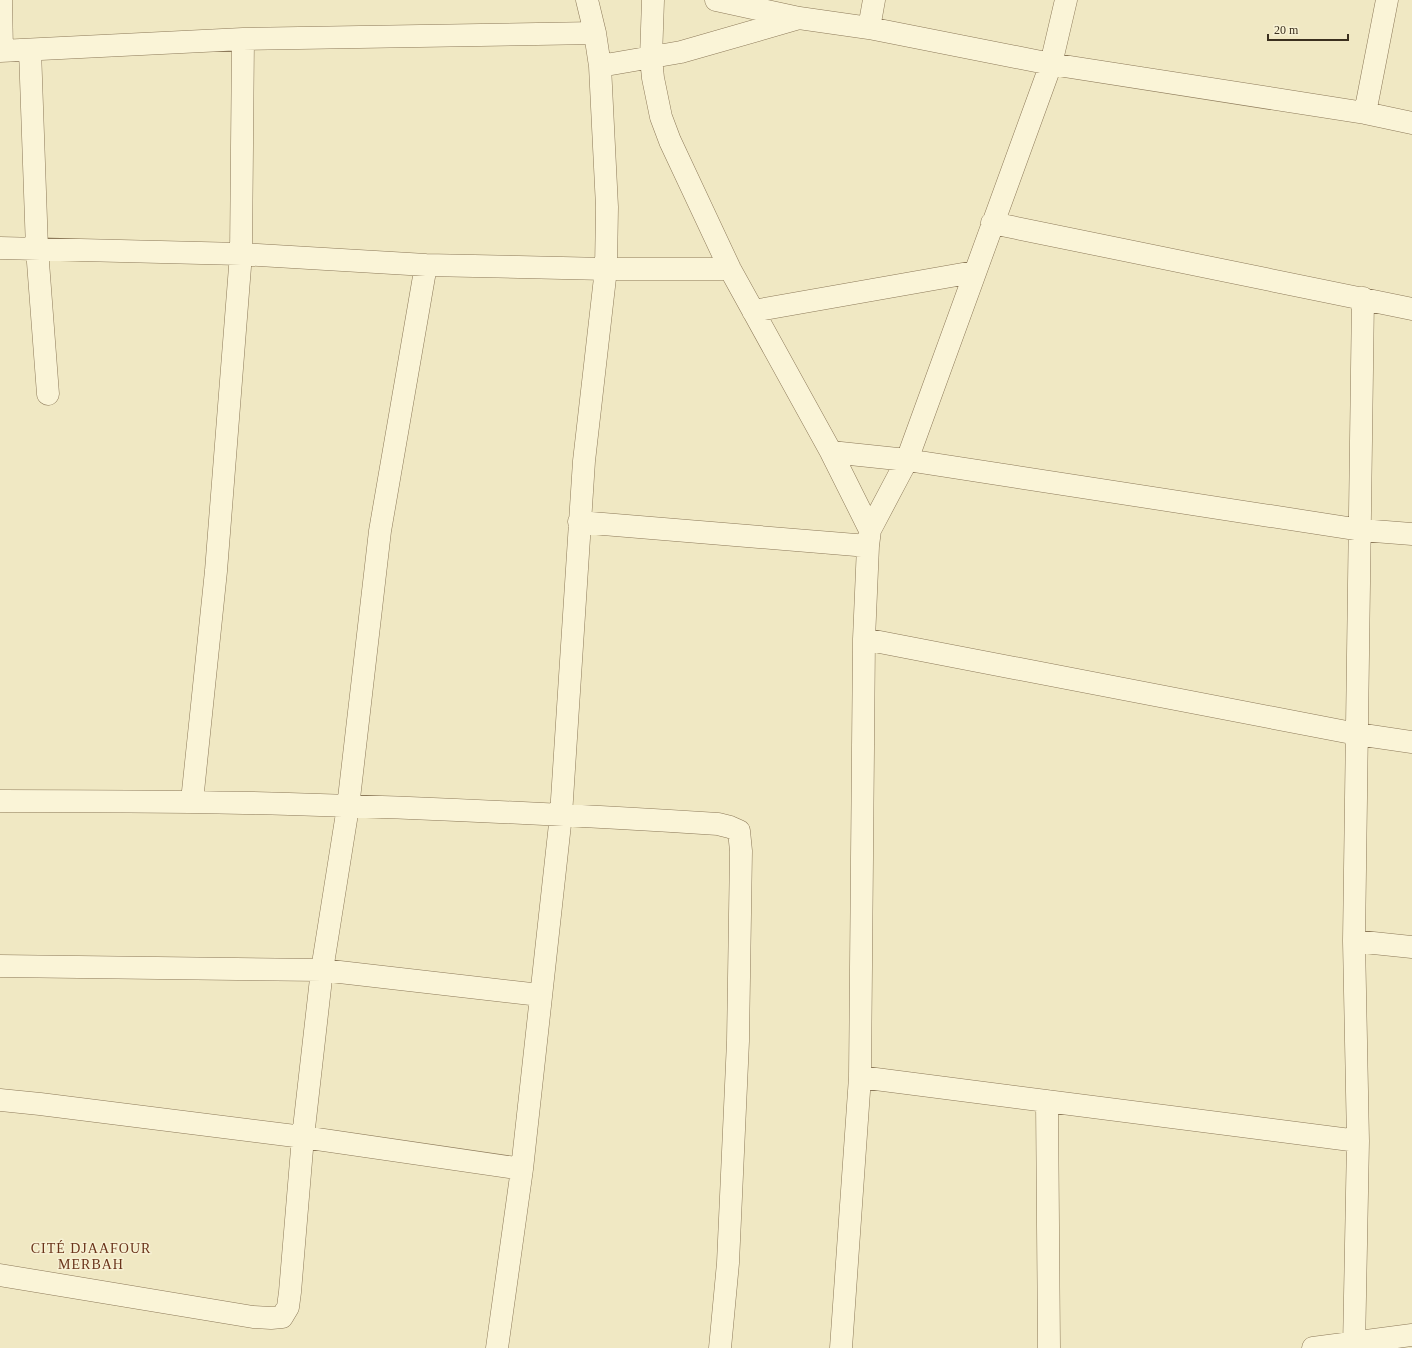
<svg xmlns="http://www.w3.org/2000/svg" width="1412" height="1348" font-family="'Times New Roman',serif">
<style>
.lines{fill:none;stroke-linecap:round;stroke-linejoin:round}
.minor-casing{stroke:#8c7959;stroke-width:23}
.minor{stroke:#faf4d7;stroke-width:22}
.labels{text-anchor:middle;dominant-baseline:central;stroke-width:3;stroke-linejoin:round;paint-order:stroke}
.neighbourhood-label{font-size:14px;letter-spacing:1px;fill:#6a341b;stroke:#f7f1d3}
</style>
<rect width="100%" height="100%" fill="#f0e8c3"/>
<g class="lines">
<g class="minor-casing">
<path id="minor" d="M 1,0 L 2,51
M 653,0 L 651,58 L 653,78 L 661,117 L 670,141 L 730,269 L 831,452 L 870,530
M 716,0 L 799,18 L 869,28 L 1051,64 L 907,460 L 870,530 L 868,546 L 864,639 L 860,1077 L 841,1348
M 1066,0 L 1051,64 L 1365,113 L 1387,0
M 869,28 L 874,0
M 30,50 L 37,249 L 48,394
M 0,51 L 243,39 L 595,33
M 600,66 L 681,52 L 796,19
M 1365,113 L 1412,123
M 992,223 L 1412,309
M 0,248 L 241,254 L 426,265 L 606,269 L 730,269
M 753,311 L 974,272
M 831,452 L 907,460 L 1361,530 L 1412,534
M 579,522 L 868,546
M 864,639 L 1357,734 L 1412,742
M 0,801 C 96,801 192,801 289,804 C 432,808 575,815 718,824 L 730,827 L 739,831 L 741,851 L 738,1041 L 728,1263 L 720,1348
M 192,801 L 216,571 L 241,254 L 243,39
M 1354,941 L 1363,298
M 0,966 L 322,970 L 540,995
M 860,1077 L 1358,1141 L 1354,1348
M 0,1100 L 40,1104 L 303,1137 L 522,1169
M 1047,1101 L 1049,1348
M 1358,1141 L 1354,941 L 1412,947
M 0,1275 L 253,1317 L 271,1318 L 282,1317 L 288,1307 L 290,1292 L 303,1137 L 322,970 L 348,807 L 380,531 L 426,265
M 497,1348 L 522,1169 L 561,815 L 584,461 L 606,269 L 607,207 L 600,66 L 595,33 L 587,0
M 1313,1348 L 1412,1335"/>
</g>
<use href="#minor" class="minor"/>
</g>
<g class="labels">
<g class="neighbourhood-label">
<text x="91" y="1248">CITÉ DJAAFOUR<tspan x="91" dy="16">MERBAH</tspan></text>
</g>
</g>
<path d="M1268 34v6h80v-6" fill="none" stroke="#3b2f1e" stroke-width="2"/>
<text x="1274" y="34" font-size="12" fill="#3b2f1e" stroke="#f7f1d3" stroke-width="3" paint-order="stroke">20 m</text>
</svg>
